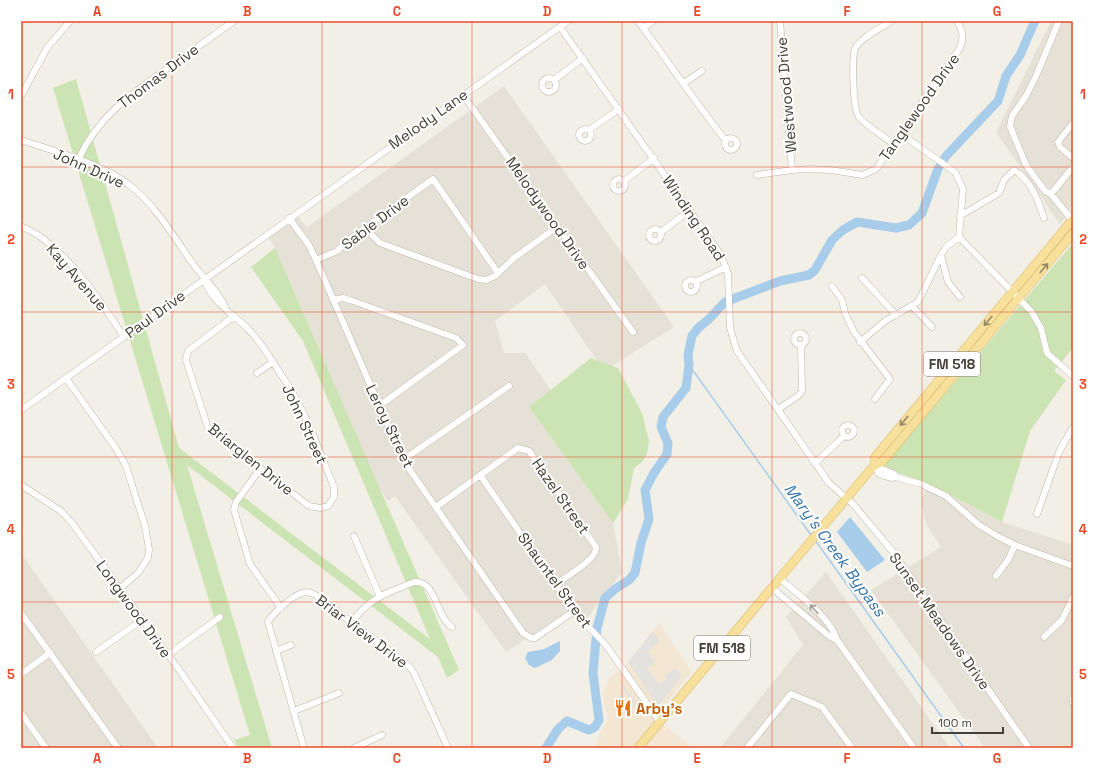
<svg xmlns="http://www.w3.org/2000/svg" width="1094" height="769" font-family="'Space Grotesk',sans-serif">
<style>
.residential{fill:#e6e1d6}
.commercial{fill:#f3e7d4}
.green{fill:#cce4b3}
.parking{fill:#e4e2df}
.water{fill:#a8cdeb}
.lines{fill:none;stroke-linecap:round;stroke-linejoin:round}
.stream{stroke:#a8cdeb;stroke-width:1.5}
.river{stroke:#a8cdeb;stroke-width:9}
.minor-casing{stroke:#bdb7ab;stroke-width:7}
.major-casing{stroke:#dbbd6d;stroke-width:9}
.minor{stroke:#fff;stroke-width:6}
.major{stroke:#f7e09c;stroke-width:8}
.oneway{stroke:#958864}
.oneway2{stroke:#a2a09b}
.grid{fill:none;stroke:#ea4a27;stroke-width:1;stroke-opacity:0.55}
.labels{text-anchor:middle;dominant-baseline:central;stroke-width:4;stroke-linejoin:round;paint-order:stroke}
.shield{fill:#fff;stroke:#7d7973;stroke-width:1}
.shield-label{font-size:14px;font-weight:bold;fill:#454037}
.street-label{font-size:15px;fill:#454037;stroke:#fff}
.food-label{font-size:15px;font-weight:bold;fill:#c56008;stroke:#fff;text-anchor:start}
.water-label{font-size:16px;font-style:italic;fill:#3876a9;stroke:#fff}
.neatline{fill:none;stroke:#ea4a27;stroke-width:1.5}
.grid-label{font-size:13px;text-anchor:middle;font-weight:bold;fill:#ea4a27}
</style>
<rect width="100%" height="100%" fill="#f2efe7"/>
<path class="residential" d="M 1051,21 L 1073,21 L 1073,205 L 1060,224 L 996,132 Z
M 504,86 L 674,327 L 604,371 L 545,284 L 495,321 L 504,353 L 525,353 L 551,390 L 529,407 L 613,523 L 622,572 L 588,617 L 579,623 L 568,611 L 506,652 L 395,496 L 388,501 L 378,485 L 275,248 L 268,237 L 297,216 L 307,227 Z
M 930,485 L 1002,522 L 1073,545 L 1073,748 L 985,748 L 871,590 L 941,547 L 926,524 L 921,499 Z
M 21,553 L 63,613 L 158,748 L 21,748 Z
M 826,572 L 950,748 L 720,748 L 803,645 L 786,617 Z"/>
<path class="commercial" d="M 659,623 L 692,672 L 655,717 L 692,748 L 594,748 L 608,717 L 604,706 L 603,693 L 609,678 L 626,665 Z"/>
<path class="green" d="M 76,79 L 179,448 L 430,639 L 303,341 L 251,267 L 275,248 L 459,670 L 447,678 L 438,657 L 187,465 L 272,748 L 239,748 L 234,740 L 250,735 L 53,88 Z
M 1073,243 L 1073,348 L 1054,371 L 1066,380 L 1030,431 L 1002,522 L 931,485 L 888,469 L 885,464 Z
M 591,358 L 618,368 L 642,413 L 649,441 L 647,454 L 642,462 L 634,468 L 628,499 L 613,523 L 529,407 Z"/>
<path class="parking" d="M 653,631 L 660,642 L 648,651 L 655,662 L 647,668 L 659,685 L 667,679 L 665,675 L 676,668 L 682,676 L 658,706 L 628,662 Z
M 622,683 L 643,712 L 640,715 L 621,686 Z"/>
<path class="water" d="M 850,517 L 885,560 L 867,572 L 837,532 Z
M 560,641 L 560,651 L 552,660 L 535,668 L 529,665 L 525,658 L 528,652 L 544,649 Z"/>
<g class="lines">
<path class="stream" d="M 689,365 L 811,535
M 815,540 L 964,748"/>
<path class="river" d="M 546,748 L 558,729 L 567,721 L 589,730 L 595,727 L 599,720 L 593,673 L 597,628 L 605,598 L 615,589 L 629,580 L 635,573 L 641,543 L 649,519 L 645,490 L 654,473 L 667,454 L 668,443 L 661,427 L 663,417 L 686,388 L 689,365 L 688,355 L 692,336 L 698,328 L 708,320 L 725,302 L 780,281 L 809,275 L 815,270 L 832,240 L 843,230 L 857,222 L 896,228 L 909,225 L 922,213 L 938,169 L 946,156 L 998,101 L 1006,76 L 1020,55 L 1035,21"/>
<g class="minor-casing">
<path id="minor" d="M 638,21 C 668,61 695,102 726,141
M 780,21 L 792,170
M 891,21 C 880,29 863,36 856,47 C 851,54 853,110 859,117 C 865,125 885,137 893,144
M 1059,21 L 1036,76 L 1026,96 L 1012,116 L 1010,126 L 1026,165 L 1045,191 L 1051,194 L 1072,220
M 560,27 L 721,255 L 728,274 L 730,328 L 737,351 L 829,483 L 853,504 L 893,552 L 1029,748
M 643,28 L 653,21
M542 85a7 7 0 1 1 14 0a7 7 0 1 1-14 0Z
M 554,80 L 583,58
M 684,83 L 702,71
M 463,95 L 633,332
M 21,96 L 47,48 L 70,21
M 1073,123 L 1058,142 L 1060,147 L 1073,158
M579 135a6 6 0 1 1 12 0a6 6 0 1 1-12 0Z
M 589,130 L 619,109
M 901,134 L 955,172 L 963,189 L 959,237 L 1031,311 L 1041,328 L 1047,353 L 1073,376
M725 144a6 6 0 1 1 12 0a6 6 0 1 1-12 0Z
M 21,140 C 51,150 104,165 128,184 C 155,204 174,237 193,264 C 205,280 220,293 227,311
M 78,160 C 98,116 132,93 171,66 C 192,51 213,36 234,21
M 757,175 L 792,170 L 809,169 L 830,170 L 863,175 L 876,169 L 960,48 C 964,37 963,31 957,21
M613 185a6 6 0 1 1 12 0a6 6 0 1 1-12 0Z
M 624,181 L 654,158
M 1051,194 L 1073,167
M 960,216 L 999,193 L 1004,180 L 1014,170 C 1031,180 1038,200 1044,218
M 289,218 L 309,245 L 316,260 L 403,460 L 523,633 L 531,638 L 535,638 L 574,611
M 21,226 C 30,231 40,235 47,242 C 79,267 102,304 124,337
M 365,228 L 380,243 L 478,279 L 486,280 L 495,276 L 514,258 L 557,227
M649 235a6 6 0 1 1 12 0a6 6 0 1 1-12 0Z
M 661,232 L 690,210
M 959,237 L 946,247 L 941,255 L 948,282 L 960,297
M 316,260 L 337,251 L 351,238 L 433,179 L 498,273
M 204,278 C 210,302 233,313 249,330 C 263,344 273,363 284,379 C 306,411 319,451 334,487 L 334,497 L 328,506 L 320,508 L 309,506 L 208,428 L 186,360 L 188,351 L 234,316
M 862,278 L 896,315
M685 286a6 6 0 1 1 12 0a6 6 0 1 1-12 0Z
M 695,282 L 726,267
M 832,286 L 842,300 L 845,313 L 854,332 L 890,379 L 875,399
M 333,300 L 343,298 L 350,300 L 456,338 L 463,345 L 379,406
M 912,306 L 932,327
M794 339a6 6 0 1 1 12 0a6 6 0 1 1-12 0Z
M 860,342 L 885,321 L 918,302 L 941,255
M 257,373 L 273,362
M 66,378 L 117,450 L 126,466 L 145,526 L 149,549 L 148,558 L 138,573 L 119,589
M 778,409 L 798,396 L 802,391 L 801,345
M 21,410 L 568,21
M842 431a6 6 0 1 1 12 0a6 6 0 1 1-12 0Z
M 403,460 L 509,386
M 815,463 L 844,436
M 874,466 L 879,474 L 891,478 L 896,477 L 921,484 L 946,496 L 979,525 L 999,537 L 1015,545 L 1073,566
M 875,466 L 894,474 L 896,477
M 260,469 L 236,502 L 234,510 L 250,564 L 281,608
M 480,475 L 574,611 C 585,625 598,635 608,648 L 660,722
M 21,485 L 61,511 L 72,523 L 180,671 L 233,748
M 436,507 L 518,448 L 529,451 L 596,547 C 597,560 567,576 556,584
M 1037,514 L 1059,452 L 1073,427
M 354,536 L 380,597
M 996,576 L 1008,560 L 1015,545
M 779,578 C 798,594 830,617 837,640 L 914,748
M 772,588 L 829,636 L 837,640
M 21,613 L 118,748
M 352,622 C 371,596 386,594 414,582 C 437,580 435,616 452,627
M 1044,637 L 1062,620 L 1073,597
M 276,651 L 291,645
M 96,652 L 142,620
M 168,655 L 220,617
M 21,674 L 50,653
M 1073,699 L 1073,703
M 294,711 L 339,693
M 21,713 L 46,748
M 304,748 L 268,622 C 273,613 292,596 302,593 C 308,591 312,593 317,596 L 409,666 L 414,673 L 448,748
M 354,748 L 382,735
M 747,748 L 791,694 L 822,707 L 852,748"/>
</g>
<g class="major-casing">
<path id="major" d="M 874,466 L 875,457 L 1073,219
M 638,748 L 866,475 L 874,466 L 882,462 L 1073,233"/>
</g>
<use href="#minor" class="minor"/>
<use href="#major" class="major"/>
</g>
<defs><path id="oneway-shaft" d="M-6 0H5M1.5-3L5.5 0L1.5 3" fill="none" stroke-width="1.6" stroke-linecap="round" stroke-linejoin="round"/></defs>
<g class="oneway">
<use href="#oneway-shaft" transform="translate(1044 268) rotate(-50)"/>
<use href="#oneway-shaft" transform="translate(988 321) rotate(130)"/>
<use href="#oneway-shaft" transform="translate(904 421) rotate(129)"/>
</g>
<use class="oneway2" href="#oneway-shaft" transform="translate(814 609) rotate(-132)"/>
<path class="grid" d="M 172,21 L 172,748M 322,21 L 322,748M 472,21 L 472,748M 622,21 L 622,748M 772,21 L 772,748M 922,21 L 922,748M 21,167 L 1073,167M 21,312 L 1073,312M 21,457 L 1073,457M 21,602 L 1073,602"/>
<defs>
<g id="restaurant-bare" transform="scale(1.38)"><path d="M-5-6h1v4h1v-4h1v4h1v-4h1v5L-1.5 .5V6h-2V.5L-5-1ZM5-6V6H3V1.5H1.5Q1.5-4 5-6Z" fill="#e8710a" stroke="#fff" stroke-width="2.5" paint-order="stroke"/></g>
</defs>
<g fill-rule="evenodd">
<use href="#restaurant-bare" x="623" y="708"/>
</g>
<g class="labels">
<g class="shield">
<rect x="924" y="352" width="56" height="24" rx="3"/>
<rect x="694" y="636" width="56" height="24" rx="3"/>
</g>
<g class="shield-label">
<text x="952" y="364">FM 518</text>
<text x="722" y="648">FM 518</text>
</g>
<g class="street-label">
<text transform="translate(158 76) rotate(-37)">Thomas Drive</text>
<text transform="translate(786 95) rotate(-95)">Westwood Drive</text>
<text transform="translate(919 107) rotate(-55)">Tanglewood Drive</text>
<text transform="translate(428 119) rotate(-35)">Melody Lane</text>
<text transform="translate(89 168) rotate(24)">John Drive</text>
<text transform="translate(548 213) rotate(55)">Melodywood Drive</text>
<text transform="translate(694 218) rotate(56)">Winding Road</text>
<text transform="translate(375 222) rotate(-37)">Sable Drive</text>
<text transform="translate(77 277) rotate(49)">Kay Avenue</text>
<text transform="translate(155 314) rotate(-36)">Paul Drive</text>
<text transform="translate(305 424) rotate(65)">John Street</text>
<text transform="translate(390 426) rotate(64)">Leroy Street</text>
<text transform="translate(251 459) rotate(39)">Briarglen Drive</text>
<text transform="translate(561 496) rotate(55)">Hazel Street</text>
<text transform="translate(555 580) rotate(54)">Shauntel Street</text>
<text transform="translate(134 609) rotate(54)">Longwood Drive</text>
<text transform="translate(940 621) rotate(55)">Sunset Meadows Drive</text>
<text transform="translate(362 631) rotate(37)">Briar View Drive</text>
</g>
<g class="food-label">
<text x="636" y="708">Arby's</text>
</g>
<g class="water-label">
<text transform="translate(835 550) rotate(54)">Mary's Creek Bypass</text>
</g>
</g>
<rect width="1094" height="769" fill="none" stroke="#ffffff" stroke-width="44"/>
<path d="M932 727v6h71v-6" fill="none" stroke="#454037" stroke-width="2"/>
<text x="938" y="727" font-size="12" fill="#454037" stroke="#ffffff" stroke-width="3" paint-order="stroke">100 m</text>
<rect x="22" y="22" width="1050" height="725" class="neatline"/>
<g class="grid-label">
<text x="97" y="16">A</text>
<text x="247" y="16">B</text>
<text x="397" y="16">C</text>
<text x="547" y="16">D</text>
<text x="697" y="16">E</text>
<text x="847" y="16">F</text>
<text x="997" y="16">G</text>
<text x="11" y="99">1</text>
<text x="1083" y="99">1</text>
<text x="11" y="244">2</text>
<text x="1083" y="244">2</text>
<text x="11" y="389">3</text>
<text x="1083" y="389">3</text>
<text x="11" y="534">4</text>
<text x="1083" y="534">4</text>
<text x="11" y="679">5</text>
<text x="1083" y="679">5</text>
<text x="97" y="763">A</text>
<text x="247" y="763">B</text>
<text x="397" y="763">C</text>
<text x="547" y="763">D</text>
<text x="697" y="763">E</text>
<text x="847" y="763">F</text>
<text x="997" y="763">G</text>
</g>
</svg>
